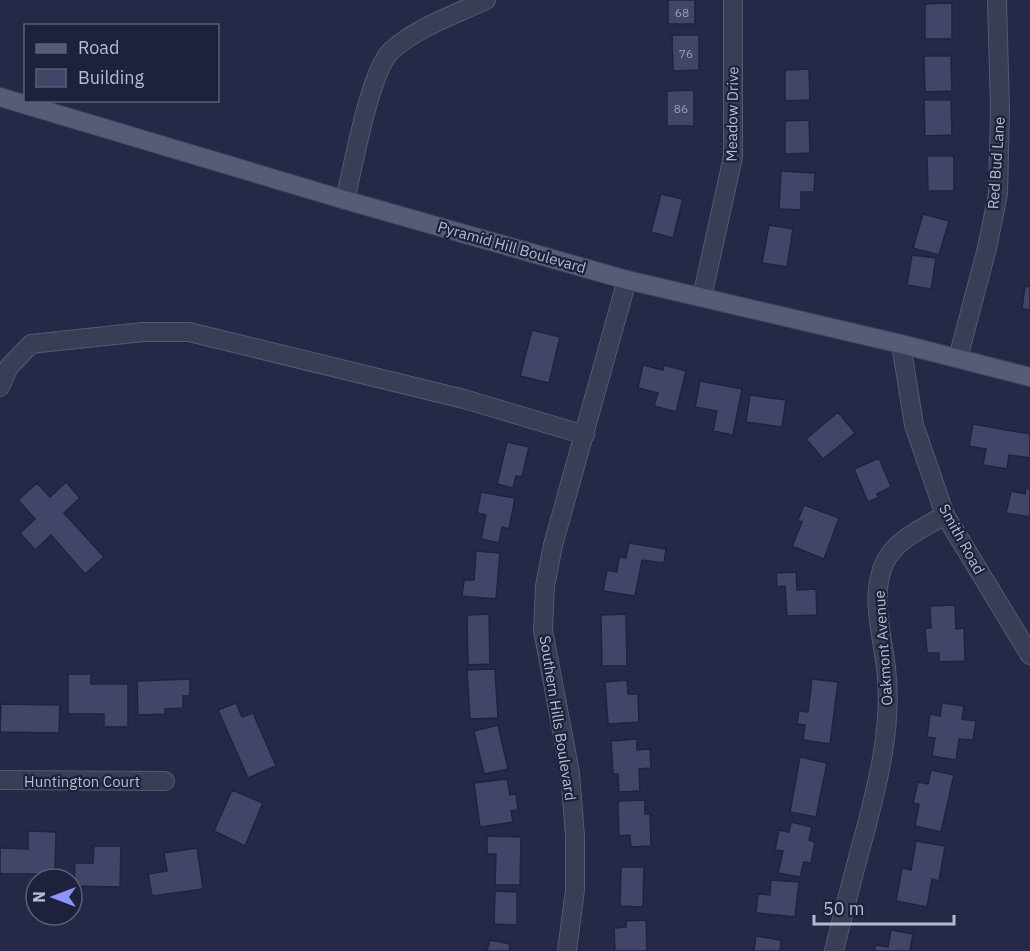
<svg xmlns="http://www.w3.org/2000/svg" width="1030" height="951" font-family="'IBM Plex Sans',sans-serif">
<style>
.building{fill:#424567;stroke:#20233d;stroke-width:1.5}
.lines{fill:none;stroke-linecap:round;stroke-linejoin:round}
.minor-casing{stroke:#555870;stroke-width:20}
.major-casing{stroke:#40435c;stroke-width:20}
.minor{stroke:#3a3d56;stroke-width:18}
.major{stroke:#585b76;stroke-width:18}
.labels{text-anchor:middle;dominant-baseline:central;stroke-width:4.5;stroke-linejoin:round;paint-order:stroke}
.number-label{font-size:12px;fill:#9a9db5}
.street-label{font-size:15px;fill:#b8bacf;stroke:#1e213b}
</style>
<rect width="100%" height="100%" fill="#252947"/>
<path class="building" d="M 668,0 L 695,0 L 695,24 L 668,24 Z
M 952,3 L 952,39 L 925,39 L 925,4 Z
M 672,35 L 699,35 L 699,70 L 673,71 Z
M 924,56 L 951,56 L 952,91 L 925,92 Z
M 809,69 L 810,100 L 785,101 L 785,70 Z
M 694,90 L 694,126 L 667,126 L 667,91 Z
M 924,100 L 951,100 L 952,135 L 925,136 Z
M 809,120 L 810,153 L 785,154 L 785,121 Z
M 927,156 L 954,156 L 954,191 L 928,191 Z
M 781,171 L 815,173 L 814,192 L 801,192 L 801,210 L 779,209 Z
M 661,194 L 683,199 L 673,238 L 651,232 Z
M 923,214 L 949,221 L 939,255 L 913,248 Z
M 769,225 L 793,229 L 787,267 L 762,263 Z
M 912,255 L 936,258 L 931,289 L 907,285 Z
M 1025,286 L 1030,287 L 1030,310 L 1022,309 Z
M 532,330 L 560,337 L 549,383 L 520,376 Z
M 643,365 L 663,370 L 664,365 L 686,371 L 676,412 L 654,406 L 658,393 L 638,388 Z
M 700,381 L 742,389 L 733,435 L 713,431 L 717,411 L 695,407 Z
M 750,395 L 786,400 L 782,427 L 746,422 Z
M 838,412 L 855,433 L 823,459 L 806,439 Z
M 973,424 L 1030,434 L 1030,458 L 1009,455 L 1007,469 L 983,465 L 986,449 L 969,446 Z
M 507,442 L 529,447 L 522,477 L 516,476 L 513,488 L 497,484 Z
M 879,458 L 891,487 L 877,494 L 878,498 L 868,502 L 854,469 Z
M 66,482 L 80,498 L 64,513 L 104,557 L 85,574 L 51,535 L 35,550 L 20,533 L 35,519 L 18,500 L 37,483 L 50,497 Z
M 1026,488 L 1030,489 L 1030,517 L 1006,513 L 1011,491 L 1025,494 Z
M 481,492 L 515,498 L 509,529 L 502,527 L 499,543 L 481,539 L 486,515 L 477,513 Z
M 804,505 L 839,518 L 824,559 L 792,546 L 802,522 L 798,520 Z
M 629,543 L 666,549 L 664,563 L 642,560 L 635,596 L 603,591 L 607,570 L 617,572 L 619,557 L 626,558 Z
M 476,551 L 500,553 L 496,599 L 462,596 L 464,580 L 474,580 Z
M 796,572 L 797,590 L 816,589 L 817,615 L 787,616 L 785,586 L 777,587 L 776,573 Z
M 955,605 L 956,629 L 964,628 L 965,661 L 939,662 L 939,653 L 927,653 L 925,628 L 931,628 L 930,606 Z
M 489,614 L 490,664 L 468,665 L 467,615 Z
M 626,614 L 627,666 L 602,666 L 601,615 Z
M 495,669 L 498,718 L 470,719 L 467,670 Z
M 68,674 L 91,674 L 91,684 L 128,684 L 128,727 L 104,727 L 104,714 L 68,714 Z
M 190,679 L 190,696 L 183,696 L 183,708 L 165,709 L 165,714 L 138,715 L 137,681 Z
M 812,679 L 838,682 L 830,744 L 803,740 L 805,725 L 797,724 L 799,711 L 808,712 Z
M 627,680 L 628,694 L 638,694 L 639,722 L 608,724 L 605,682 Z
M 236,703 L 242,717 L 253,713 L 276,766 L 248,778 L 218,710 Z
M 942,703 L 964,706 L 962,719 L 976,721 L 973,740 L 959,739 L 956,760 L 932,756 L 935,738 L 927,737 L 930,714 L 940,716 Z
M 1,704 L 60,705 L 59,733 L 0,732 Z
M 498,725 L 508,769 L 484,774 L 474,731 Z
M 637,739 L 637,750 L 650,749 L 651,768 L 639,769 L 640,791 L 619,792 L 618,774 L 613,774 L 611,741 Z
M 800,757 L 827,763 L 816,817 L 790,812 Z
M 931,770 L 954,775 L 941,832 L 915,826 L 919,804 L 913,803 L 918,782 L 928,784 Z
M 507,779 L 510,795 L 516,794 L 518,810 L 511,811 L 513,822 L 480,827 L 474,783 Z
M 232,790 L 263,803 L 245,846 L 214,831 Z
M 645,800 L 645,814 L 650,814 L 651,846 L 631,847 L 630,835 L 619,836 L 618,801 Z
M 791,822 L 812,827 L 809,840 L 815,842 L 811,863 L 804,862 L 800,877 L 778,873 L 783,851 L 775,850 L 779,830 L 789,832 Z
M 28,831 L 56,832 L 55,874 L 0,874 L 0,848 L 28,849 Z
M 487,836 L 521,837 L 520,885 L 495,885 L 496,854 L 487,854 Z
M 916,841 L 945,846 L 939,881 L 932,879 L 927,907 L 896,901 L 902,868 L 911,870 Z
M 94,846 L 121,846 L 120,887 L 74,886 L 75,863 L 93,863 Z
M 197,848 L 203,889 L 152,896 L 148,874 L 167,871 L 164,853 Z
M 621,867 L 644,867 L 643,907 L 620,906 Z
M 771,880 L 799,882 L 795,917 L 756,913 L 758,894 L 770,895 Z
M 495,891 L 517,892 L 517,925 L 494,924 Z
M 646,920 L 647,951 L 615,951 L 614,928 L 626,927 L 626,921 Z
M 891,930 L 913,934 L 910,951 L 874,951 L 876,945 L 888,947 Z
M 756,936 L 781,940 L 780,951 L 754,951 Z
M 490,940 L 510,944 L 509,951 L 487,951 Z"/>
<g class="lines">
<g class="minor-casing">
<path id="minor" d="M 345,200 C 353,168 370,69 392,50 C 418,27 454,15 486,0
M 702,297 L 733,157 L 733,0
M 901,344 L 914,425 L 945,515 L 1030,655
M 958,358 L 987,248 L 998,194 L 1000,110 L 997,0
M 0,387 L 9,367 L 31,344 L 143,332 L 189,332 L 464,399 L 585,435
M 0,780 L 165,781
M 567,951 L 575,890 L 575,836 L 570,773 L 543,630 L 545,586 L 553,545 L 627,280
M 834,951 C 844,911 854,871 865,832 C 878,782 891,731 887,679 C 885,642 868,597 885,562 C 896,539 924,528 945,515"/>
</g>
<g class="major-casing">
<path id="major" d="M 0,97 L 345,200 L 627,280 L 901,344 L 1030,377"/>
</g>
<use href="#minor" class="minor"/>
<use href="#major" class="major"/>
</g>
<g class="labels">
<g class="number-label">
<text x="682" y="12">68</text>
<text x="686" y="53">76</text>
<text x="681" y="108">86</text>
</g>
<g class="street-label">
<text transform="translate(732 114) rotate(-89)">Meadow Drive</text>
<text transform="translate(996 163) rotate(-86)">Red Bud Lane</text>
<text transform="translate(512 247) rotate(16)">Pyramid Hill Boulevard</text>
<text transform="translate(962 539) rotate(61)">Smith Road</text>
<text transform="translate(883 648) rotate(-94)">Oakmont Avenue</text>
<text transform="translate(558 718) rotate(81)">Southern Hills Boulevard</text>
<text x="82" y="781">Huntington Court</text>
</g>
</g>
<rect x="24" y="24" width="195" height="78" fill="#1e213b" stroke="#5c5e76" stroke-width="1.5"/>
<rect x="36" y="44" width="30" height="9" fill="#585b76" stroke="#5c5e76" stroke-width="1.5"/>
<text x="78" y="54" font-size="18" fill="#b8bacf">Road</text>
<rect x="36" y="69" width="30" height="18" fill="#424567" stroke="#5c5e76" stroke-width="1.5"/>
<text x="78" y="84" font-size="18" fill="#b8bacf">Building</text>
<g transform="translate(54 897) rotate(270)"><circle r="28" fill="#1e213b" stroke="#5c5e76" stroke-width="1.5"/>
<path d="M0-4.5L10 22L0 15L-10 22Z" fill="#8d95ff"/>
<text y="-9" font-size="16" font-weight="bold" text-anchor="middle" fill="#b8bacf">N</text>
</g>
<path d="M814 915v9h140v-9" fill="none" stroke="#b8bacf" stroke-width="3"/>
<text x="823" y="915" font-size="18" fill="#b8bacf" stroke="#1e213b" stroke-width="4.5" paint-order="stroke">50 m</text>
</svg>
